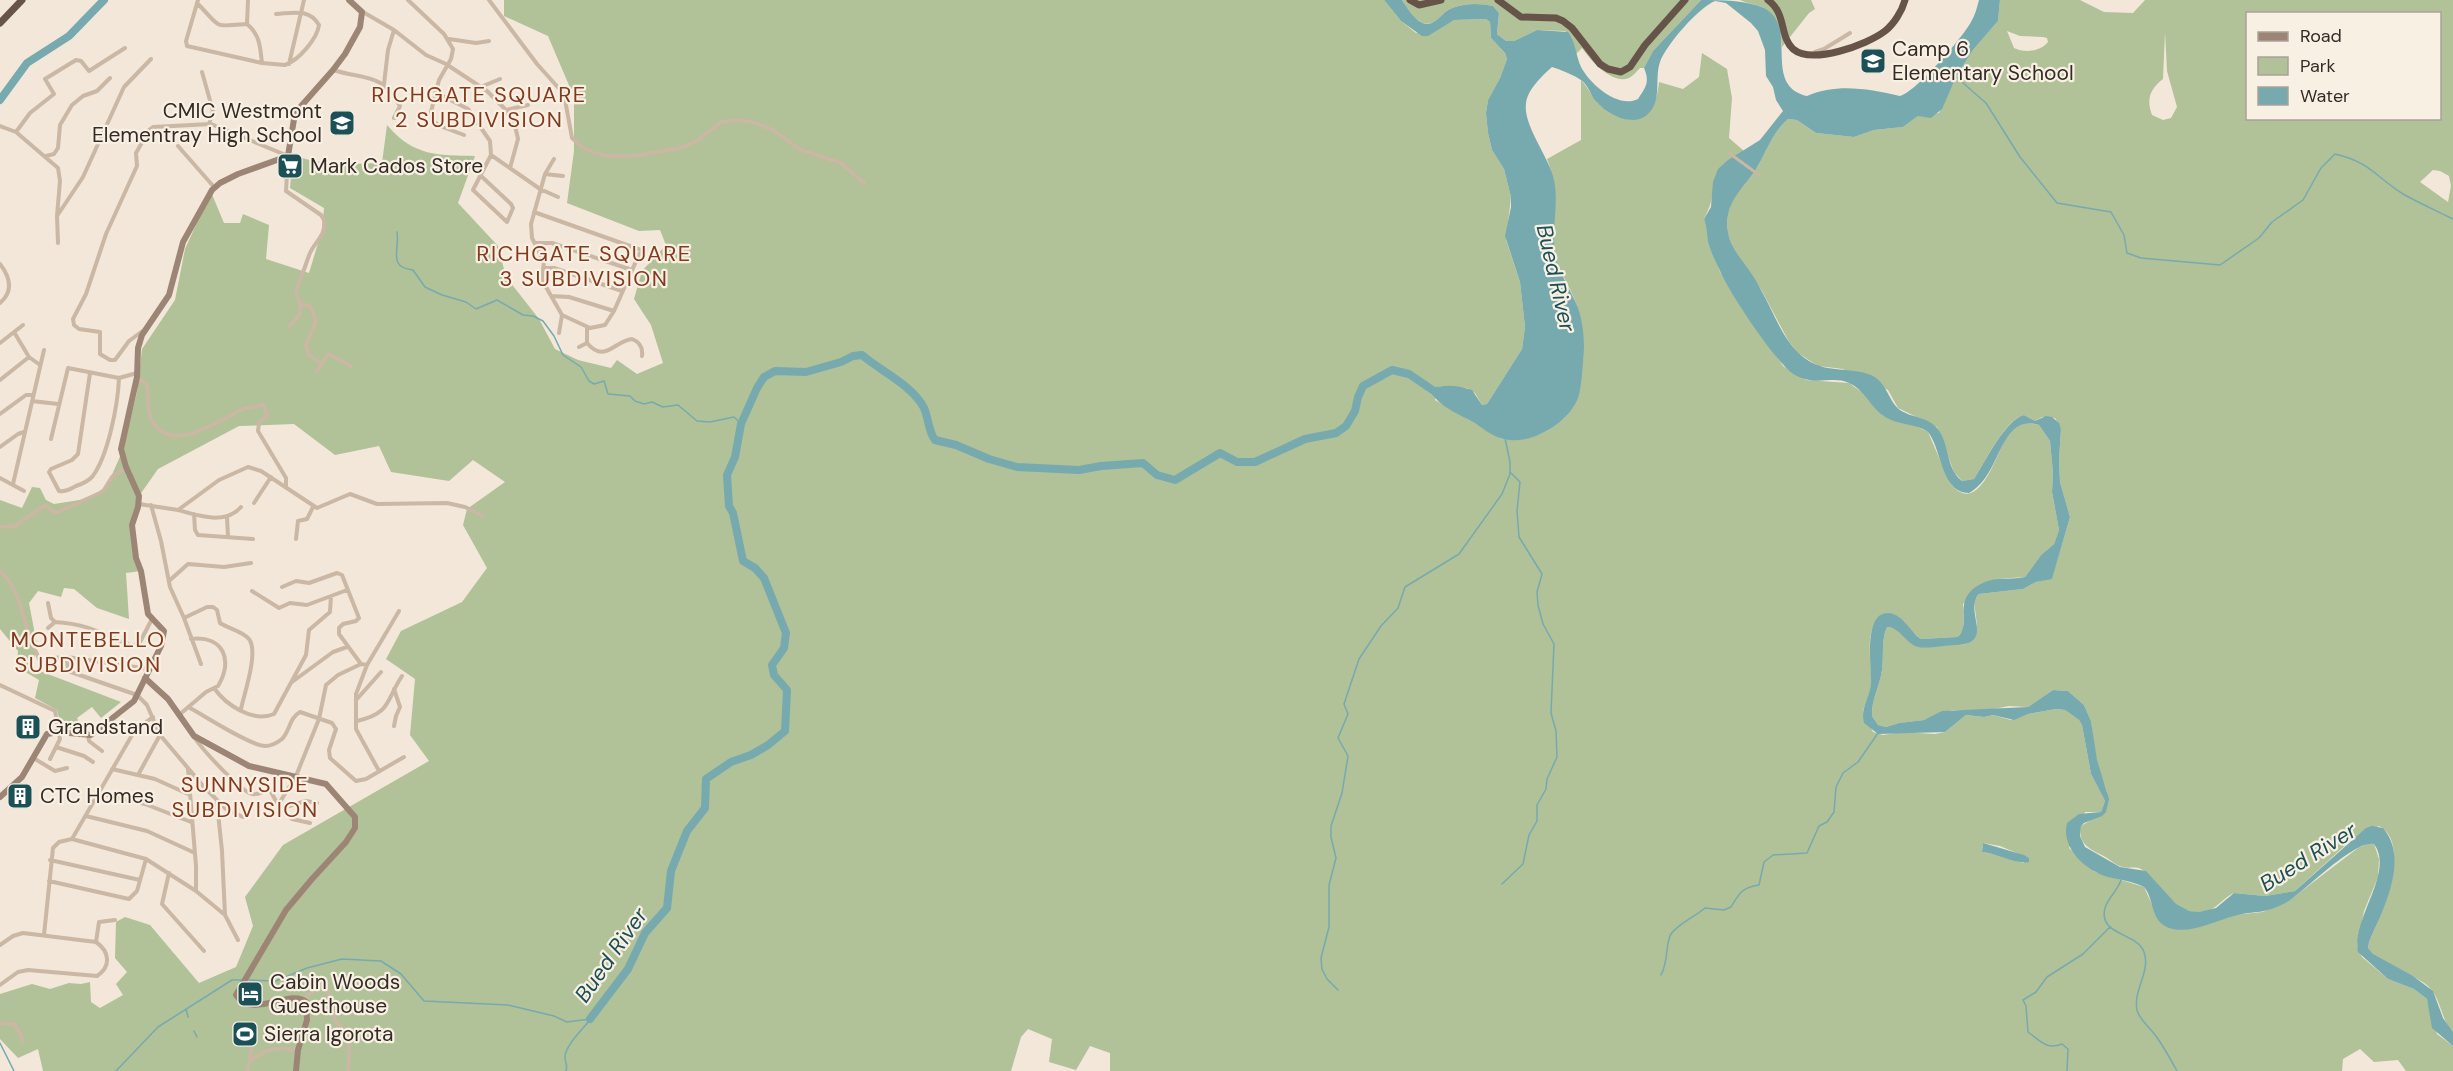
<svg xmlns="http://www.w3.org/2000/svg" width="2453" height="1071" font-family="'DM Sans',sans-serif">
<style>
.green{fill:#b1c198;fill-rule:evenodd}
.water{fill:#76aaaf}
.lines{fill:none;stroke-linecap:round;stroke-linejoin:round}
.stream{stroke:#76aaaf;stroke-width:1.5}
.river{stroke:#76aaaf;stroke-width:8}
.pedestrian{stroke:#cab7a4;stroke-width:3}
.minor{stroke:#cab7a4;stroke-width:4}
.secondary{stroke:#9d8575;stroke-width:6}
.trunk{stroke:#665449;stroke-width:7}
.labels{text-anchor:middle;dominant-baseline:central;stroke-width:4.5;stroke-linejoin:round;paint-order:stroke}
.poi-label{font-size:21px;fill:#352b26;stroke:#f9f0e4;text-anchor:start}
.neighbourhood-label{font-size:22px;letter-spacing:1.5px;fill:#853a1d;stroke:#f9f0e4}
.water-label{font-size:22px;font-style:italic;fill:#1b5057;stroke:#f9f0e4}
</style>
<rect width="100%" height="100%" fill="#f2e7d8"/>
<path class="green" d="M 504,0 L 1384,0 L 1401,21 L 1416,33 L 1454,20 L 1486,19 L 1490,22 L 1491,38 L 1505,53 L 1507,59 L 1500,78 L 1488,100 L 1486,113 L 1488,133 L 1492,150 L 1504,169 L 1511,197 L 1506,240 L 1520,282 L 1525,327 L 1522,349 L 1487,404 L 1482,405 L 1475,393 L 1467,388 L 1439,386 L 1435,400 L 1502,439 C 1531,444 1565,427 1577,399 C 1583,386 1583,328 1579,313 C 1575,292 1559,275 1555,254 C 1549,219 1562,197 1547,159 L 1581,140 L 1581,80 C 1589,88 1592,99 1601,106 C 1631,131 1656,120 1659,82 L 1683,89 L 1699,77 L 1702,53 L 1727,69 L 1732,98 L 1729,138 L 1744,151 C 1699,177 1724,183 1704,219 L 1709,231 L 1710,247 L 1720,272 L 1783,366 L 1806,380 L 1849,383 L 1863,393 L 1883,416 L 1916,426 L 1928,432 L 1950,483 C 1980,521 1998,447 2009,433 C 2017,423 2027,422 2039,425 L 2050,441 L 2053,473 L 2052,492 L 2059,530 L 2054,544 L 2041,555 L 2025,577 L 1996,579 L 1963,604 L 1963,631 L 1957,637 L 1921,639 L 1889,613 C 1860,618 1873,666 1871,685 C 1870,694 1865,702 1863,712 L 1873,732 L 1883,735 L 1901,732 L 1935,734 L 1945,732 L 1966,715 L 1984,717 L 1993,715 L 2011,720 L 2028,714 L 2056,709 L 2065,710 L 2079,720 L 2082,725 L 2091,774 L 2105,801 L 2101,812 L 2085,812 L 2069,848 L 2095,872 L 2144,887 L 2160,922 L 2196,927 L 2234,915 L 2263,912 L 2295,896 L 2358,848 L 2369,843 L 2374,844 L 2379,859 L 2378,877 L 2364,911 L 2357,946 L 2362,957 L 2388,979 L 2414,989 L 2427,999 L 2437,1034 L 2453,1046 L 2453,1071 L 2406,1071 L 2398,1060 L 2374,1062 L 2360,1049 L 2343,1059 L 2342,1071 L 1110,1071 L 1110,1053 L 1090,1046 L 1076,1070 L 1049,1062 L 1052,1039 L 1028,1029 L 1021,1037 L 1011,1071 L 43,1071 L 38,1049 L 18,1058 L 0,1039 L 0,994 L 32,984 L 50,989 L 69,983 L 81,984 L 90,982 L 91,1002 L 100,1008 L 123,995 L 116,984 L 127,972 L 115,958 L 116,922 L 125,917 L 150,925 L 199,983 L 236,967 L 253,926 L 245,897 L 283,845 L 429,761 L 410,735 L 415,679 L 386,659 L 401,631 L 462,602 L 487,568 L 463,525 L 467,509 L 505,482 L 473,460 L 449,481 L 391,472 L 379,446 L 335,455 L 294,424 L 239,426 L 158,469 L 139,496 L 132,525 L 141,571 L 126,573 L 129,619 L 97,608 L 74,589 L 64,588 L 61,597 L 38,591 L 29,603 L 37,645 L 32,668 L 121,702 L 101,718 L 92,707 L 77,718 L 83,731 L 61,726 L 57,710 L 35,698 L 39,680 L 17,667 L 18,651 L 0,629 L 0,500 L 22,508 L 32,487 L 40,488 L 46,500 L 54,504 L 86,499 L 106,488 L 123,450 L 137,392 L 142,349 L 175,300 L 185,249 L 211,192 L 224,223 L 240,223 L 243,214 L 269,225 L 266,259 L 309,273 L 322,230 L 324,208 L 290,188 L 293,155 C 323,166 350,164 382,163 L 387,125 C 414,157 438,155 475,156 L 458,203 L 498,246 L 506,277 L 539,319 L 555,349 L 578,360 L 611,368 L 617,360 L 637,374 L 663,363 L 651,325 L 634,299 L 642,271 L 666,245 L 660,230 L 639,231 L 567,203 L 574,151 L 574,97 L 548,36 L 504,16 ZM 1983,843 L 2000,846 L 2029,858 L 2023,863 L 2008,857 L 1982,852 Z
M 1402,0 L 1701,0 L 1653,51 L 1644,68 L 1640,68 C 1637,71 1633,76 1629,78 C 1612,85 1590,60 1582,48 L 1576,54 L 1571,36 L 1565,31 L 1537,30 L 1514,41 L 1506,41 L 1497,34 L 1499,13 L 1493,6 C 1480,3 1463,3 1450,9 C 1444,12 1441,17 1435,21 C 1421,31 1408,10 1402,0 Z
M 1740,0 L 1811,0 L 1815,9 L 1809,13 L 1782,47 C 1782,35 1775,13 1764,8 C 1756,4 1748,4 1740,0 Z
M 2000,0 L 2080,0 L 2104,12 L 2133,13 L 2145,0 L 2453,0 L 2453,1032 C 2440,1019 2442,999 2428,986 C 2411,971 2381,968 2368,948 L 2369,942 C 2380,918 2413,843 2379,826 L 2351,840 L 2295,891 L 2265,896 L 2234,893 C 2217,901 2216,916 2189,911 C 2169,908 2158,879 2141,869 C 2136,866 2128,869 2123,867 C 2117,866 2112,861 2107,858 C 2093,850 2077,846 2081,826 L 2106,811 L 2107,792 L 2096,760 L 2091,721 L 2084,705 L 2068,691 L 2053,690 L 2028,707 L 2009,706 L 1984,711 L 1952,710 L 1924,720 L 1899,723 L 1886,727 L 1878,725 L 1872,716 C 1871,700 1880,686 1882,670 C 1884,657 1881,639 1887,627 L 1894,628 L 1924,647 L 1966,644 L 1977,625 L 1974,601 L 1979,594 L 2023,589 L 2036,582 L 2052,578 L 2070,517 L 2060,482 L 2059,460 L 2061,429 L 2055,418 L 2042,417 L 2035,421 L 2024,415 C 2005,419 1985,462 1974,479 L 1962,481 L 1954,472 L 1937,427 L 1898,408 L 1888,390 L 1843,369 L 1818,366 L 1798,353 L 1789,342 L 1762,291 L 1731,244 C 1728,235 1726,225 1728,215 C 1731,197 1745,185 1755,171 C 1766,154 1772,131 1788,119 L 1797,120 L 1816,133 L 1854,137 L 1874,130 L 1903,127 L 1918,116 L 1939,113 L 1956,77 L 1973,50 L 1998,21 ZM 2248,14 L 2440,14 L 2440,118 L 2248,118 ZM 2007,31 L 2020,36 L 2043,37 L 2047,38 L 2048,42 C 2040,52 2024,53 2014,48 ZM 2165,32 L 2167,71 L 2177,107 L 2171,118 L 2163,120 L 2152,115 C 2146,99 2150,89 2163,79 ZM 2433,170 L 2440,171 L 2449,176 L 2451,186 L 2448,202 L 2420,182 Z"/>
<path class="water" d="M 1384,0 L 1402,0 C 1408,9 1421,32 1435,21 C 1441,17 1444,12 1450,9 C 1463,3 1480,3 1493,6 L 1499,13 L 1497,34 L 1506,41 L 1514,41 L 1537,30 L 1568,32 C 1575,40 1576,56 1581,67 C 1590,84 1618,109 1638,99 C 1646,87 1650,82 1644,68 L 1653,51 L 1701,0 C 1722,0 1745,0 1764,8 C 1800,27 1761,85 1807,96 C 1838,83 1868,89 1900,96 C 1915,93 1963,37 1971,22 C 1975,15 1977,8 1979,0 L 2000,0 L 1998,21 L 1973,50 L 1956,77 L 1942,109 L 1931,118 L 1918,116 L 1903,127 L 1874,130 L 1854,137 L 1816,133 L 1797,120 L 1788,119 C 1772,132 1766,154 1755,171 C 1745,185 1731,198 1728,215 C 1726,225 1728,235 1731,243 C 1740,260 1753,273 1761,290 C 1775,314 1784,346 1809,361 C 1828,373 1851,367 1871,375 C 1887,382 1888,401 1900,410 C 1912,418 1928,417 1937,428 C 1950,443 1945,468 1962,481 L 1974,479 C 1985,462 2005,420 2024,415 L 2035,421 L 2046,416 L 2052,417 L 2059,423 L 2061,429 L 2059,460 L 2060,482 L 2070,517 L 2052,579 L 2036,582 L 2023,589 L 1979,594 C 1963,610 1996,643 1957,645 C 1947,645 1927,649 1918,647 C 1906,644 1900,627 1887,627 C 1881,639 1884,657 1882,670 C 1880,686 1871,700 1872,716 L 1878,725 L 1886,727 L 1899,723 L 1924,720 L 1942,711 L 2028,707 L 2053,690 L 2068,691 L 2084,705 L 2091,721 L 2097,760 L 2109,799 L 2106,812 L 2102,816 L 2084,823 L 2081,826 L 2080,836 L 2085,847 L 2120,867 L 2146,871 L 2176,904 L 2189,911 L 2199,912 L 2216,908 L 2234,893 L 2265,896 L 2295,891 L 2366,828 L 2372,826 L 2383,828 C 2410,859 2383,910 2369,942 L 2368,948 L 2373,954 L 2413,976 L 2433,991 L 2443,1018 L 2453,1032 L 2453,1046 L 2432,1028 L 2427,999 L 2414,989 L 2388,979 L 2358,952 C 2351,919 2395,872 2374,844 C 2355,839 2305,891 2287,902 C 2264,915 2256,910 2234,916 C 2214,921 2181,939 2162,924 C 2151,915 2153,897 2144,887 C 2131,880 2116,880 2102,875 C 2082,867 2061,846 2067,823 L 2079,814 L 2101,812 L 2105,801 L 2091,774 L 2082,725 L 2079,720 L 2065,710 L 2056,709 L 2028,714 L 2014,720 L 1993,715 L 1984,717 L 1966,715 L 1945,732 L 1878,734 L 1864,723 C 1860,708 1870,697 1871,683 C 1872,670 1862,611 1889,613 C 1904,615 1910,632 1921,639 L 1957,637 C 1974,626 1947,595 1988,581 C 2000,577 2013,580 2025,577 L 2041,555 L 2054,544 L 2059,530 L 2052,492 L 2053,473 L 2050,441 L 2039,425 C 1998,413 2003,475 1969,493 C 1941,493 1942,449 1928,432 C 1915,423 1898,425 1885,417 C 1871,408 1865,390 1849,383 C 1832,375 1816,387 1795,375 C 1777,365 1729,292 1720,271 C 1716,263 1710,250 1708,241 C 1707,233 1707,227 1704,219 L 1711,207 L 1713,182 L 1718,169 L 1728,160 L 1760,140 L 1783,111 L 1776,100 L 1773,87 L 1766,76 L 1765,50 L 1758,31 L 1751,23 L 1726,3 L 1715,1 C 1699,7 1666,45 1660,62 C 1654,79 1663,101 1647,115 C 1631,128 1605,113 1594,99 C 1590,93 1588,85 1581,80 C 1576,76 1559,69 1552,67 C 1542,76 1527,90 1526,104 C 1523,124 1547,155 1553,176 C 1560,201 1551,227 1555,253 C 1558,271 1569,287 1576,303 C 1582,316 1584,334 1584,348 C 1583,360 1582,387 1578,398 C 1568,424 1530,446 1503,439 C 1491,436 1482,427 1471,421 C 1455,412 1438,406 1429,389 C 1444,384 1457,385 1472,390 L 1482,405 L 1487,404 L 1522,349 L 1525,327 L 1520,282 L 1505,236 L 1511,207 L 1511,197 L 1504,169 L 1492,150 L 1488,133 L 1486,113 L 1488,100 L 1500,78 L 1507,59 L 1505,53 L 1491,38 L 1490,22 L 1486,19 L 1454,20 L 1428,36 L 1422,36 L 1401,21 Z
M 1983,843 L 2024,855 L 2029,858 L 2029,862 C 2018,865 1996,853 1982,852 Z"/>
<g class="lines">
<path class="stream" d="M 1955,76 L 1986,103 L 2020,157 L 2057,203 L 2111,212 L 2124,235 L 2127,253 L 2141,258 L 2220,265 L 2259,238 L 2272,222 L 2303,200 L 2321,168 L 2335,154 C 2370,162 2376,177 2403,194 C 2419,203 2437,211 2453,219
M 397,232 C 400,250 387,267 413,270 L 425,287 L 442,295 L 466,302 L 476,309 L 497,300 L 523,315 L 533,316 L 543,321 L 554,336 L 563,355 L 581,367 L 589,381 L 594,384 L 604,381 L 608,394 L 630,396 L 635,401 L 644,404 L 652,402 L 663,407 L 678,405 L 697,421 L 710,422 L 734,417 L 741,424
M 2121,880 C 2118,890 2108,898 2105,908 C 2098,936 2137,932 2144,952 C 2151,972 2133,989 2137,1010 C 2139,1020 2153,1030 2158,1039 C 2165,1049 2171,1060 2177,1071
M 1502,884 L 1523,864 L 1529,835 L 1537,821 L 1537,805 L 1546,789 L 1547,779 L 1557,757 L 1556,731 L 1551,713 L 1554,644 L 1543,624 L 1538,605 L 1537,592 L 1542,574 L 1519,537 L 1517,511 L 1520,482 L 1511,473
M 1661,975 C 1669,960 1665,944 1671,934 C 1678,924 1696,916 1705,908 L 1724,910 L 1731,907 C 1739,893 1743,887 1759,885 L 1764,862 L 1773,855 L 1807,853 L 1819,826 L 1827,822 L 1834,812 L 1836,787 L 1843,773 L 1858,762 L 1878,733
M 249,980 L 276,981 L 307,968 L 342,959 L 381,961 L 401,974 L 424,1001 L 508,1005 L 554,1016 L 567,1022 L 590,1019
M 1338,990 L 1327,979 L 1322,969 L 1321,958 L 1329,927 L 1329,885 L 1336,858 L 1331,837 L 1331,826 L 1342,793 L 1348,756 L 1338,738 L 1348,714 L 1344,704 L 1359,659 L 1381,626 L 1398,608 L 1405,587 L 1459,554 L 1502,494 L 1510,474 L 1510,462 L 1505,438
M 186,1009 L 188,1017
M 194,1031 L 197,1037
M 0,1043 L 14,1071
M 116,1071 L 158,1027 L 232,980 L 241,980
M 566,1071 C 568,1065 565,1063 565,1057 C 565,1046 582,1030 589,1021
M 2067,1071 L 2068,1049 L 2062,1044 C 2046,1050 2041,1041 2028,1032 L 2026,1006 L 2023,1000 L 2036,992 L 2047,977 L 2083,954 L 2110,927"/>
<path class="river" d="M 0,100 L 27,63 L 69,36 L 104,0
M 590,1019 L 628,969 L 645,933 L 667,908 L 671,871 L 687,831 L 705,808 L 706,779 L 731,762 L 751,755 L 768,745 L 785,731 L 787,690 L 774,675 L 772,665 L 784,648 L 786,633 L 764,578 L 755,568 L 743,561 L 733,513 L 729,506 L 727,475 L 735,457 L 741,424 L 757,388 L 764,377 L 775,371 L 806,372 L 841,362 L 853,356 L 862,355 C 882,372 912,385 924,408 C 929,419 928,431 935,440 L 956,445 L 989,459 L 1017,467 L 1079,470 L 1101,466 L 1143,463 L 1157,475 L 1175,480 L 1220,453 L 1237,462 L 1255,462 L 1305,439 L 1336,433 L 1346,426 L 1355,411 L 1358,397 L 1363,386 L 1392,370 L 1409,374 L 1437,393"/>
<path class="pedestrian" d="M 1729,153 L 1759,175"/>
<path class="minor" d="M 198,0 L 186,41 L 187,46 L 262,63 L 285,65 C 299,60 317,39 319,25 C 309,8 293,13 276,14
M 408,0 L 444,34 L 453,49 L 451,59 L 439,80 L 431,112 L 432,120 L 440,126 L 464,135
M 489,0 L 537,64 L 564,94 L 572,138 L 582,147 L 594,153 L 609,156 L 634,156 L 680,148 L 697,141 L 721,122 L 737,120 L 753,122 L 773,130 L 799,149 L 841,163 L 864,183
M 197,3 C 222,28 211,27 247,24 C 260,35 260,46 262,63
M 363,12 L 394,30 L 426,55 L 446,64 L 487,91 L 506,110 L 516,130 L 518,139 L 510,168
M 247,24 L 248,0
M 449,39 L 476,43 L 489,41
M 1815,52 L 1824,49 L 1850,33
M 289,64 L 304,0
M 333,70 C 365,80 381,72 400,106 L 394,118
M 202,72 L 213,111 L 209,124
M 384,84 L 388,50 L 394,30
M 483,86 L 500,79
M 435,92 L 468,109 L 490,141 L 491,155 L 474,188 L 473,190 L 507,222 L 513,208 L 511,204 L 480,175
M 506,110 L 528,105
M 0,126 L 16,132 L 58,168 L 60,181 L 57,216 L 58,243
M 16,132 L 30,113 L 54,94 L 45,79 L 76,60 L 81,61 L 89,71 L 125,48
M 178,146 L 214,187
M 491,155 L 540,189 L 558,197
M 46,156 L 54,154 L 58,148 L 60,125 L 72,105 L 83,96 L 97,91 L 110,78
M 545,174 L 563,176
M 534,212 L 641,250 L 614,311 L 605,325 L 590,328 L 562,315 L 542,280 L 544,262 L 532,238 L 531,224 L 545,174 L 554,159
M 57,216 L 83,177 L 124,87 L 151,59
M 535,243 L 552,243 L 632,270
M 0,264 C 10,277 14,291 0,303
M 543,268 L 554,268 L 622,291
M 551,296 L 569,297 L 614,311
M 301,304 L 310,306 L 316,321 L 306,345 L 308,354 L 321,364
M 587,327 L 587,343 C 605,364 614,341 632,339 C 640,342 643,348 642,356
M 144,330 L 129,341 L 115,360 L 110,360 L 100,354 L 100,332 L 79,329 L 74,325 L 73,319 L 86,294 L 106,234 L 137,166 L 136,153 L 149,130 L 153,127 L 211,124 L 288,156 L 286,191 L 321,215 L 324,220 C 326,236 316,240 310,253 C 306,263 303,274 298,284 C 291,300 313,307 289,326
M 14,332 L 29,357 L 40,365
M 559,333 L 562,315
M 0,343 L 23,325
M 579,347 L 587,343
M 317,371 L 328,354 L 351,366
M 90,373 L 78,454 L 72,460 L 51,469 L 49,472 L 59,491 C 66,492 70,489 76,486 C 82,484 88,481 92,477 C 108,457 118,404 119,378
M 137,378 L 147,384 C 149,397 146,410 152,421 C 172,455 217,421 241,410 C 248,407 256,407 263,404 L 267,416 L 259,423 L 258,431 L 286,478 L 286,486
M 0,380 L 29,357
M 32,401 L 58,404
M 0,414 L 26,395 L 33,395
M 51,439 L 68,368 L 119,378 L 137,373
M 0,447 L 18,434 L 24,432
M 0,478 L 24,491
M 13,484 L 44,350
M 254,503 L 271,477
M 139,504 L 178,510 L 219,480 L 248,467 L 261,471 L 317,508 L 350,494 L 377,504 L 447,503 L 465,507 L 483,516
M 151,505 L 161,541 L 170,587 L 184,618 L 201,664
M 178,510 C 198,516 226,525 241,507
M 194,514 L 195,530 L 198,535 L 253,539
M 227,517 L 228,537
M 0,527 L 15,526 L 42,507 L 46,506 L 56,513 L 100,493 L 104,490 L 112,477 L 125,468
M 296,539 L 298,521 L 307,519 L 313,507
M 0,571 C 19,588 22,614 29,636 C 32,644 36,651 39,659 L 67,657 L 149,669
M 169,581 L 188,564 L 224,567 L 251,563
M 282,587 L 296,581 L 309,583 L 337,573 L 342,575 L 359,618 L 356,621 L 343,624 L 339,628 L 339,634 L 361,664 L 367,665
M 252,591 L 279,608 L 290,603 L 307,605 L 347,590
M 48,603 L 51,618 L 55,622 C 89,624 102,634 132,646 L 140,642 L 152,619
M 184,618 L 207,607 L 213,607 L 217,610 L 220,623 C 229,629 242,631 249,639 C 259,652 244,694 241,709
M 48,628 L 55,622
M 67,657 L 68,671 L 137,695 L 147,705 L 160,735 L 204,787 L 226,809 L 243,817
M 292,682 L 333,652 L 347,647
M 0,685 L 55,711 L 60,739 L 50,759
M 214,688 C 226,705 253,723 274,714 L 306,655 L 309,630 L 330,612 L 331,596
M 394,689 L 400,707 L 396,716 L 394,726
M 357,699 L 381,672
M 190,708 C 205,716 251,746 265,746 C 271,746 277,743 282,739 C 290,731 289,718 300,712 L 332,723 L 336,729 L 329,750 L 330,758 L 356,781 L 366,779 L 404,757
M 179,715 L 206,692 L 218,686 C 234,660 223,635 191,639
M 357,721 C 391,713 385,702 402,676
M 88,735 L 89,741 L 102,751
M 194,737 C 202,749 240,791 252,794 C 257,796 265,790 270,790 L 278,805 L 292,819 L 310,823
M 56,747 L 84,756 L 93,762
M 35,759 L 55,771 L 67,768
M 112,769 L 155,779 L 188,794
M 188,769 L 196,866 L 196,891
M 379,771 L 356,729 L 356,694 L 367,665 L 399,611
M 138,775 L 160,735
M 99,793 L 145,804 L 191,822
M 217,803 L 222,851 L 225,915 L 238,940
M 278,805 L 296,776 L 319,719 L 326,685 L 338,675 L 361,664
M 282,808 L 306,801 L 317,803
M 86,816 L 147,831 L 195,853
M 72,839 L 146,859 L 196,891 L 225,915
M 50,860 L 140,880
M 169,873 L 162,904 L 204,951
M 49,881 L 129,899 L 137,891 L 146,859
M 44,935 L 53,848 L 59,842 L 72,839 L 135,730 L 153,717
M 96,942 L 99,922 L 115,920
M 0,945 L 13,936 L 23,933 L 96,942 C 109,951 112,966 97,976 L 28,970 L 18,972 L 0,985
M 303,999 L 321,985 L 328,991 L 335,1020 L 350,1037 L 348,1071
M 0,1023 L 14,1024 L 21,1035 L 22,1042
M 250,1060 L 254,1022
M 247,1071 L 250,1061 C 266,1048 278,1047 298,1050"/>
<path class="secondary" d="M 145,678 L 168,699 L 194,736 L 249,766 L 326,784 L 355,817 L 355,828 L 346,842 L 312,879 L 286,910 L 236,995 C 252,1020 291,988 306,1002 L 307,1020 L 298,1050 L 296,1071
M 0,797 L 22,777 L 47,734 L 59,732 L 91,735 L 134,701 L 161,646 L 164,631 L 148,614 L 141,571 L 136,558 L 132,525 L 138,507 L 139,496 L 126,467 L 121,449 L 137,377 L 138,348 L 142,335 L 169,295 L 183,242 L 212,190 L 220,183 L 238,174 L 288,156 L 295,113 L 333,70 L 345,54 L 360,27 L 362,12 L 349,0"/>
<path class="trunk" d="M 1410,0 L 1419,5 L 1441,0
M 1498,0 L 1521,17 L 1556,18 L 1563,21 L 1572,28 L 1600,64 L 1608,69 L 1621,72 L 1630,67 L 1645,45 L 1685,0
M 1768,0 C 1787,14 1779,36 1793,49 C 1812,65 1867,45 1885,31 C 1894,24 1902,11 1905,0
M 0,23 L 22,0"/>
</g>
<defs>
<g id="school-square" transform="scale(1.35)"><rect x="-9" y="-9" width="18" height="18" rx="4" fill="#1b5057" stroke="#f9f0e4"/><path d="M0-5L7-2L0 1L-7-2ZM-4 1L0 2.5L4 1V4Q0 6-4 4Z" fill="#fff"/></g>
<g id="supermarket-square" transform="scale(1.35)"><rect x="-9" y="-9" width="18" height="18" rx="4" fill="#1b5057" stroke="#f9f0e4"/><path d="M-6-5.5h2.5l.6 2H6L4.5 2H-2.5L-4.4-4H-6ZM-1.5 3.2a1.3 1.3 0 1 0 .1 0ZM3 3.2a1.3 1.3 0 1 0 .1 0Z" fill="#fff"/></g>
<g id="building-square" transform="scale(1.35)"><rect x="-9" y="-9" width="18" height="18" rx="4" fill="#1b5057" stroke="#f9f0e4"/><path d="M-4-6H4V6H1V3H-1V6H-4ZM-2.5-4.3h1.7v1.8h-1.7ZM.8-4.3h1.7v1.8H.8ZM-2.5-1h1.7V.8h-1.7ZM.8-1h1.7V.8H.8Z" fill="#fff"/></g>
<g id="hotel-square" transform="scale(1.35)"><rect x="-9" y="-9" width="18" height="18" rx="4" fill="#1b5057" stroke="#f9f0e4"/><path d="M-6-4.5h1.5V1H6V5H4.5V3h-9V5H-6ZM-4 0a1.8 1.8 0 1 1 3.6 0ZM.5 0V-2.5h3Q6-2.5 6 0Z" fill="#fff"/></g>
<g id="stadium-square" transform="scale(1.35)"><rect x="-9" y="-9" width="18" height="18" rx="4" fill="#1b5057" stroke="#f9f0e4"/><path d="M0-5a6.5 5 0 1 0 0 10a6.5 5 0 1 0 0-10ZM-3.5-1.8h7v3.6h-7Z" fill="#fff"/></g>
</defs>
<g fill-rule="evenodd">
<use href="#school-square" x="1873" y="61"/>
<use href="#school-square" x="342" y="123"/>
<use href="#supermarket-square" x="290" y="166"/>
<use href="#building-square" x="28" y="727"/>
<use href="#building-square" x="20" y="796"/>
<use href="#hotel-square" x="250" y="994"/>
<use href="#stadium-square" x="245" y="1034"/>
</g>
<g class="labels">
<g class="poi-label">
<text x="1892" y="49">Camp 6<tspan x="1892" dy="24">Elementary School</tspan></text>
<text x="322" y="111" text-anchor="end">CMIC Westmont<tspan x="322" dy="24">Elementray High School</tspan></text>
<text x="310" y="166">Mark Cados Store</text>
<text x="48" y="727">Grandstand</text>
<text x="40" y="796">CTC Homes</text>
<text x="270" y="982">Cabin Woods<tspan x="270" dy="24">Guesthouse</tspan></text>
<text x="264" y="1034">Sierra Igorota</text>
</g>
<g class="neighbourhood-label">
<text x="479" y="94">RICHGATE SQUARE<tspan x="479" dy="25">2 SUBDIVISION</tspan></text>
<text x="584" y="253">RICHGATE SQUARE<tspan x="584" dy="25">3 SUBDIVISION</tspan></text>
<text x="88" y="639">MONTEBELLO<tspan x="88" dy="25">SUBDIVISION</tspan></text>
<text x="245" y="784">SUNNYSIDE<tspan x="245" dy="25">SUBDIVISION</tspan></text>
</g>
<g class="water-label">
<text transform="translate(1556 278) rotate(77)">Bued River</text>
<text transform="translate(2308 857) rotate(-32)">Bued River</text>
<text transform="translate(611 955) rotate(-55)">Bued River</text>
</g>
</g>
<rect x="2246" y="12" width="195" height="108" fill="#f9f0e4" stroke="#aba198" stroke-width="1.5"/>
<rect x="2258" y="32" width="30" height="9" fill="#9d8575" stroke="#aba198" stroke-width="1.5"/>
<text x="2300" y="42" font-size="18" fill="#352b26">Road</text>
<rect x="2258" y="57" width="30" height="18" fill="#b1c198" stroke="#aba198" stroke-width="1.5"/>
<text x="2300" y="72" font-size="18" fill="#352b26">Park</text>
<rect x="2258" y="87" width="30" height="18" fill="#76aaaf" stroke="#aba198" stroke-width="1.5"/>
<text x="2300" y="102" font-size="18" fill="#352b26">Water</text>
</svg>
